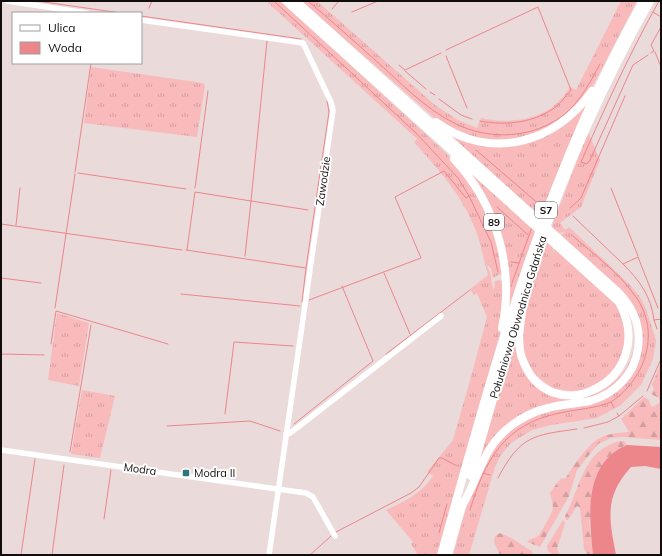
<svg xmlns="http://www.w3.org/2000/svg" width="662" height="556" font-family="Mulish,sans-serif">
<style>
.grass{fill:url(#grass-tufts)}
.forest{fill:url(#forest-firs)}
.water{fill:#ec868b}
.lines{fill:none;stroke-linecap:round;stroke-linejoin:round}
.stream{stroke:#ec868b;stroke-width:1}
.minor{stroke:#fff;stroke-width:5.5}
.highway{stroke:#fff;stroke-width:8}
.poi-dot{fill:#2d7779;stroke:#fff;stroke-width:1.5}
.labels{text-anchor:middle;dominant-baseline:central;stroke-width:4;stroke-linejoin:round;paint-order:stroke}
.shield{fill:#fff;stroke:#595656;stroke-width:1}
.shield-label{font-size:10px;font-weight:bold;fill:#120d0d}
.street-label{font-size:11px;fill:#120d0d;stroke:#fff}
.poi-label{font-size:11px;fill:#120d0d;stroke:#fff;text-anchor:start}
</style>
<defs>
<pattern id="grass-tufts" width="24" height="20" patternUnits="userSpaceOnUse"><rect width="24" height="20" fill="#f8babb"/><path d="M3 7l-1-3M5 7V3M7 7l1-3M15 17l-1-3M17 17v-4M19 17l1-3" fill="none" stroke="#d49fa0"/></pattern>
<pattern id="forest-firs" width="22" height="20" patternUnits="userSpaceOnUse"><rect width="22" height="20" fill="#f8babb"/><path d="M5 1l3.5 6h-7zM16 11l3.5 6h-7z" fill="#d49fa0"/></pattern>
</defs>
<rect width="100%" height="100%" fill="#eadada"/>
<path class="grass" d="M 266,1 L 281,1 L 444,151 L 468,178 L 495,231 L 502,273 L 493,278 L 491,269 L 485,262 L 490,272 L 493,289 L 494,289 L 495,281 L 500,280 L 503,282 L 502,320 L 499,337 L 438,555 L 418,555 L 411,544 L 413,542 L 386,510 C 405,501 421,494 433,476 L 427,472 L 453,440 L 472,373 L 487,317 L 477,293 L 474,295 L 470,289 L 488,275 C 484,261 481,245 476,231 C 463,196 438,169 414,142 L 417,139 Z
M 301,1 L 317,1 L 435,105 L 458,120 L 477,128 L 481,118 C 505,124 537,121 556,104 C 561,99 566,93 570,87 L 576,90 L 621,1 L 637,1 L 596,80 L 583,101 L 554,126 L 509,141 L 471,137 L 437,120 Z
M 91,67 L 203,83 L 205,86 L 197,137 L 84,123 Z
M 587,103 L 545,203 L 507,316 L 500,237 L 461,163 L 528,223 L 523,224 L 527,224 L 533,210 L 533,203 L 532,209 L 436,124 L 455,135 L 523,142 Z
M 588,132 L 600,160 L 581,207 L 560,223 L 565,230 L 569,227 L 629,284 L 640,297 L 646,309 L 656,340 L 653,359 L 641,385 L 621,405 L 597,418 L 551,425 L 532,430 L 511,443 L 501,455 L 495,467 L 469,555 L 453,555 C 468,501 482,432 542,412 C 555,408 571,409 584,405 C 596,401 618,383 630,376 L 639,321 L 560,235 L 566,232 L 558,233 L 553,248 L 553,256 L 554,247 L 614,301 L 628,326 L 618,372 L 579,393 L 553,388 L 535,375 L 521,349 L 525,304 L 552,226 Z
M 561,243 C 593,272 653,309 632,361 C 627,375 616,387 603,394 C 578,406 549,402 524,415 C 512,421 502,429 493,439 C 489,444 484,455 479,458 L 515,335 C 519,345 518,358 524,369 C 563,435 662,378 627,310 C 616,290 578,261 559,244 Z
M 57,313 L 89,323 L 79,386 L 48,380 Z
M 82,390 L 115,396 L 100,458 L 71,454 Z"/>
<path class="forest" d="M 661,362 L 661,440 L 623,437 L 611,438 L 598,444 L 577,470 L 569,496 L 540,547 L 527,542 C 530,538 534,539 538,536 C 541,534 552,512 553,509 C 553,504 551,498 550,493 L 560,479 L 566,478 C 572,467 587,446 598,439 C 607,433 619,433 629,432 L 621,419 L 644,397 L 649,400 L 651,406 L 653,407 L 659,403 L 659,398 L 651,394 L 654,389 L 652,385 Z
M 620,441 L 624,441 L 627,445 L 622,447 L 589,521 L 593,555 L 588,555 L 584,549 L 580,508 L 577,506 L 568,520 L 566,520 L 565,516 C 581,487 582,451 620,441 Z
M 563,520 L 565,523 L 557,549 L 560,555 L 553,555 L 548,551 L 547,546 Z
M 500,533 L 511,538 L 533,552 L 531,555 L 500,555 L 494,542 L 495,536 Z"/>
<path class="water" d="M 627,445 L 661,447 L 661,469 L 645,466 L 631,467 C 604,497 609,518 616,555 L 593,555 C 589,517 583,463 627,445 Z"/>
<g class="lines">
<path class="stream" d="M 37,1 L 121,13
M 274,1 L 416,133 L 458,178 L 469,196 L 491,242 L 498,272
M 308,1 C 330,20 352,39 374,59 C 399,81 424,108 454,123 C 489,141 535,139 566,113 C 581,100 591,81 600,64
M 632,1 L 633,2
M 149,8 L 152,1
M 332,9 L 338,2 L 337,1
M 352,12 L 378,1
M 653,12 L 661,17
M 141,16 L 301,39
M 267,41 L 251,201 L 308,210
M 446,50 L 538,7 L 571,90 C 566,95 562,102 557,106 C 535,123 506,126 480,121
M 655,52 L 661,67
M 651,53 L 654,51 L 651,45 L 661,27
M 648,55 L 633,65 L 590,160 L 587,164 L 581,162 C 605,107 630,53 659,1
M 446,56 L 467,108
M 399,65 L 405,70 L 441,53
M 405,71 L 426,89
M 430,92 L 435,95
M 439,99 L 461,115 L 472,119
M 476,150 L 540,205 L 537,213
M 75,172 L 91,63
M 78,173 L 186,189
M 195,188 L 208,91
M 611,188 L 638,256
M 497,207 L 528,235
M 570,208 L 581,198 L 625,96
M 573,216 L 623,264
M 1,224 L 182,250
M 16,225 L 20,188
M 573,236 C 593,254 617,271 633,293 C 662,329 647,378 611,402 L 614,408
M 186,250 L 306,268 L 302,302
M 187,250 L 195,192 L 251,201 L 245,256
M 511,262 L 519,263
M 306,268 L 329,112 L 327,101
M 384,273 L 410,334
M 1,278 L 41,283
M 512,283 L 532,227
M 181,294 L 300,306
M 309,300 L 421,258 L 395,197 L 444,171 L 466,198 L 469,196
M 55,308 L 75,174
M 654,320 C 651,296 640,281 623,264 L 638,257 L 658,308
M 657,329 L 654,320 L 661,319
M 51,344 L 56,311 L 168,344
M 1,354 L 44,355
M 386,354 L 470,290
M 647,391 L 661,359
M 617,413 L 619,416 L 643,396
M 225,414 L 234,342 L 293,346
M 294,424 L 373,361 L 342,286
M 167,426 L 250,421 L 280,431
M 584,428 L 608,422 L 619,416
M 70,452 L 91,325
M 483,473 L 490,475
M 498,478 C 520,436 533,435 577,429
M 470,510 C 485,460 504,424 560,413 C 577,409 594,409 611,402
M 104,519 L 111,470
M 336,532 L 411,493 L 419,487 L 439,458 L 442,458 L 457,466
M 439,533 L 447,504
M 21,555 L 35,459
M 52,555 L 64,465
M 310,555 L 331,536"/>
<path class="minor" d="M 7,1 L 87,13
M 141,20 L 303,43 L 331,102 L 333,110 L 269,555
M 286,434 L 290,433 L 302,424 L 441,316
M 1,450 L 306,493 L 313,497 L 335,536"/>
<path class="highway" d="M 286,1 L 619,302 C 662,381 546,437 521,355 C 516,335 523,315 524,294
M 296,1 L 619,293 C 633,308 641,327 638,348 C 635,374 615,394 590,401 C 576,404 562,404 548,408 C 535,411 523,417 512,425 C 482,447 480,476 462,506
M 436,122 C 490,162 556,143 592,91
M 454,159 C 496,204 515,268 502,328
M 522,299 C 554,196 597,95 650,1
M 471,476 L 517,316
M 441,555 C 494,365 545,174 643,1
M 448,555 L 463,502"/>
</g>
<rect class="poi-dot" x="182" y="469" width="8" height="8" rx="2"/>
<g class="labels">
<g class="shield">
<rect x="535" y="202" width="22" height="16" rx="3"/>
<rect x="484" y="214" width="20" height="16" rx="3"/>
</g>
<g class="shield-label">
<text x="546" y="210">S7</text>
<text x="494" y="222">89</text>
</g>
<g class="street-label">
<text transform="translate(323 181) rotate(-82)">Zawodzie</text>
<text transform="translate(518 317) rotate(-73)">Południowa Obwodnica Gdańska</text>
<text transform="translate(140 469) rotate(8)">Modra</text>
</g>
<g class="poi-label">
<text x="194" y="473">Modra II</text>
</g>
</g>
<rect width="662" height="556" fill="none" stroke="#120d0d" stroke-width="4"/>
<rect x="12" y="12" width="130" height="52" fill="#ffffff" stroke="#a09e9e"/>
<rect x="20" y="25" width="20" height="6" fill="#ffffff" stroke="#a09e9e"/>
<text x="48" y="32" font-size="12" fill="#120d0d">Ulica</text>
<rect x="20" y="42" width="20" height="12" fill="#ec868b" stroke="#a09e9e"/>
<text x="48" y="52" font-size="12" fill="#120d0d">Woda</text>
</svg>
